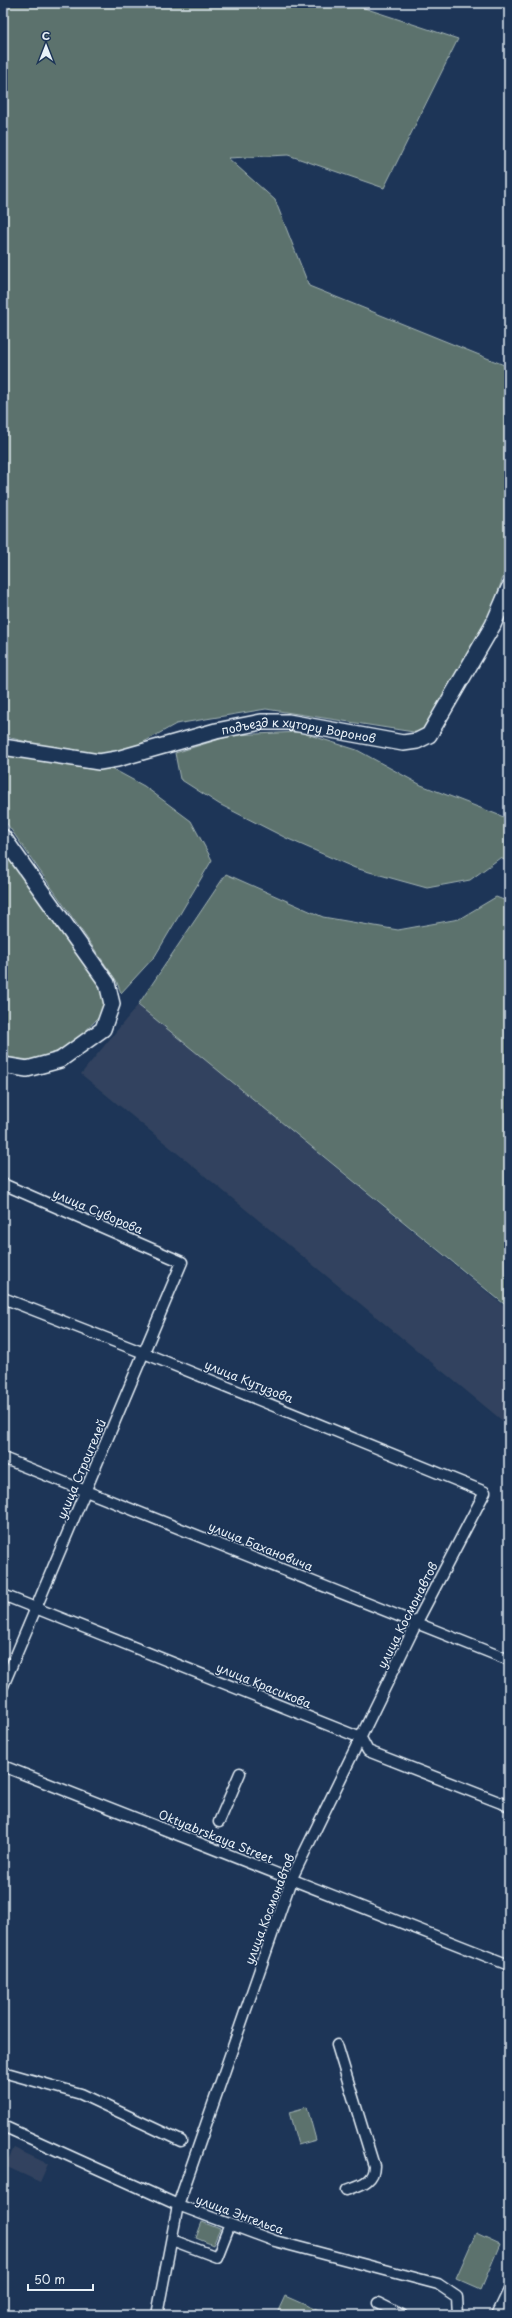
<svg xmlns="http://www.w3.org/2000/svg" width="512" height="2318" font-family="'Playpen Sans',sans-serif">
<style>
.built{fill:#33435e}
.green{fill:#5b726d;stroke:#a2b2b2}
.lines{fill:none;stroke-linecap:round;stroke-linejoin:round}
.street-casing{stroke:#e8f1f8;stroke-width:13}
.secondary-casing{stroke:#e8f1f8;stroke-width:18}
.street{stroke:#1d3557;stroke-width:10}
.secondary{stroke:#1d3557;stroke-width:15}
.labels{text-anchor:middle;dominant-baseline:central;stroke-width:3;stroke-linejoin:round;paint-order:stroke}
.street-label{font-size:12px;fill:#e8f1f8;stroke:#1d3557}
</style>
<rect width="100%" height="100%" fill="#1d3557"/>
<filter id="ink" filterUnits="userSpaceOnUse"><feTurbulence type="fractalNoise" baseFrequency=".025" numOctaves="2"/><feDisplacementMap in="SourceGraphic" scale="8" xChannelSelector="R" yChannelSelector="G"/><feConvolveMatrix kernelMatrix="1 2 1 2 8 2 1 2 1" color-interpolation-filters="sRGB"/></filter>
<g filter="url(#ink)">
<path class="built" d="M 138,1005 L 509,1310 L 509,1426 L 81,1074 Z
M 14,2148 L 48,2164 L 40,2182 L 5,2166 Z"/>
<path class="green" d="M 3,3 L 349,3 L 458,39 L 384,188 L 288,155 L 228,158 L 275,200 L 309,286 L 509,367 L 509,561 L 482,636 L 420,733 L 266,709 L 176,724 L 124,753 L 80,755 L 3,736 Z
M 300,732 L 357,750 L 421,785 L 509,819 L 509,862 L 500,858 L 470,880 L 427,888 L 355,868 L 286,838 L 219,804 L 180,779 L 175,753 L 233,735 Z
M 3,754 L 111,768 L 144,786 L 191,821 L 212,860 L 155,956 L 121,993 L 116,980 L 3,818 Z
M 3,845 L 51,912 L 107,998 L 99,1017 L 76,1041 L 39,1061 L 3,1057 Z
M 226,874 L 323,917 L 398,930 L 459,919 L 496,897 L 509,902 L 509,1308 L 138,1005 Z
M 307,2107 L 316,2140 L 298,2145 L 289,2112 Z
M 202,2222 L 220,2229 L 213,2245 L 196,2238 Z
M 476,2233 L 500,2244 L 481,2289 L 456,2278 Z
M 285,2296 L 328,2315 L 289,2315 L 278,2311 Z"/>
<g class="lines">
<g class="street-casing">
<path id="street" d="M 3,1184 L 182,1262 L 3,1686
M 3,1298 L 144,1353 L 485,1492 L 417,1622 L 291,1880 L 178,2205 L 157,2315
M 3,1458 L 509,1660
M 3,1595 L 361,1738 L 368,1751 L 509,1806
M 3,1766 L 509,1965
M 219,1822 L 240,1773
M 337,2045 L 374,2166 C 374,2182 360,2185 347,2190
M 3,2072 L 81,2094 L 181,2141
M 3,2126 L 178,2205 L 275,2241 L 438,2284 L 457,2297 L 458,2315
M 172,2240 L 217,2257 L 230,2224
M 378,2303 L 402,2315
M 497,2315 L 509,2290"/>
</g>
<g class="secondary-casing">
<g id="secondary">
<path id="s1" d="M 3,747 L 99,762 L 117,759 L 216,731 L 261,722 L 288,722 L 403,743 L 417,741 L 429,735 L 493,625 L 509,588"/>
<path d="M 3,837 L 107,983 L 112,1004 L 103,1029 L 60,1060 L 27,1069 L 3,1065"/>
</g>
</g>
<use href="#street" class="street"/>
<use href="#secondary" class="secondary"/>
</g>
</g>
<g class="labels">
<g class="street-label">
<text stroke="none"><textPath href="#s1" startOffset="302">подъезд к хутору Воронов</textPath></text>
<text transform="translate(98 1211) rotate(23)">улица Суворова</text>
<text transform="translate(249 1381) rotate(22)">улица Кутузова</text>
<text transform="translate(81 1469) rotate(-67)">улица Строителей</text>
<text transform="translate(261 1546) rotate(22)">улица Бахановича</text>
<text transform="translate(407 1615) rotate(-63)">улица Космонавтов</text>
<text transform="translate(264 1685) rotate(22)">улица Красикова</text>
<text transform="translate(216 1836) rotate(22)">Oktyabrskaya Street</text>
<text transform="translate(269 1909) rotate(-69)">улица Космонавтов</text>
<text transform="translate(240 2214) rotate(20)">улица Энгельса</text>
</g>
</g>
<rect width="512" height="2318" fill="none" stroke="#1d3557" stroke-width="16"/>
<rect x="8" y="8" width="496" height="2302" fill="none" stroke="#e8f1f8" stroke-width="1.5" filter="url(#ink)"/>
<g transform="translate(46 46)" stroke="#1d3557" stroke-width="3" paint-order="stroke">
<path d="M0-3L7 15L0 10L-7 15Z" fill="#e8f1f8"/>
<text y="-6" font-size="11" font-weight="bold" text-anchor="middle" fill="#e8f1f8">С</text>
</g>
<path d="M28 2284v6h65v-6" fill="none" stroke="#e8f1f8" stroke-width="2"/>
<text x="34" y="2284" font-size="12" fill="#e8f1f8" stroke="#1d3557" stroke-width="3" paint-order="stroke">50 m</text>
</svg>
